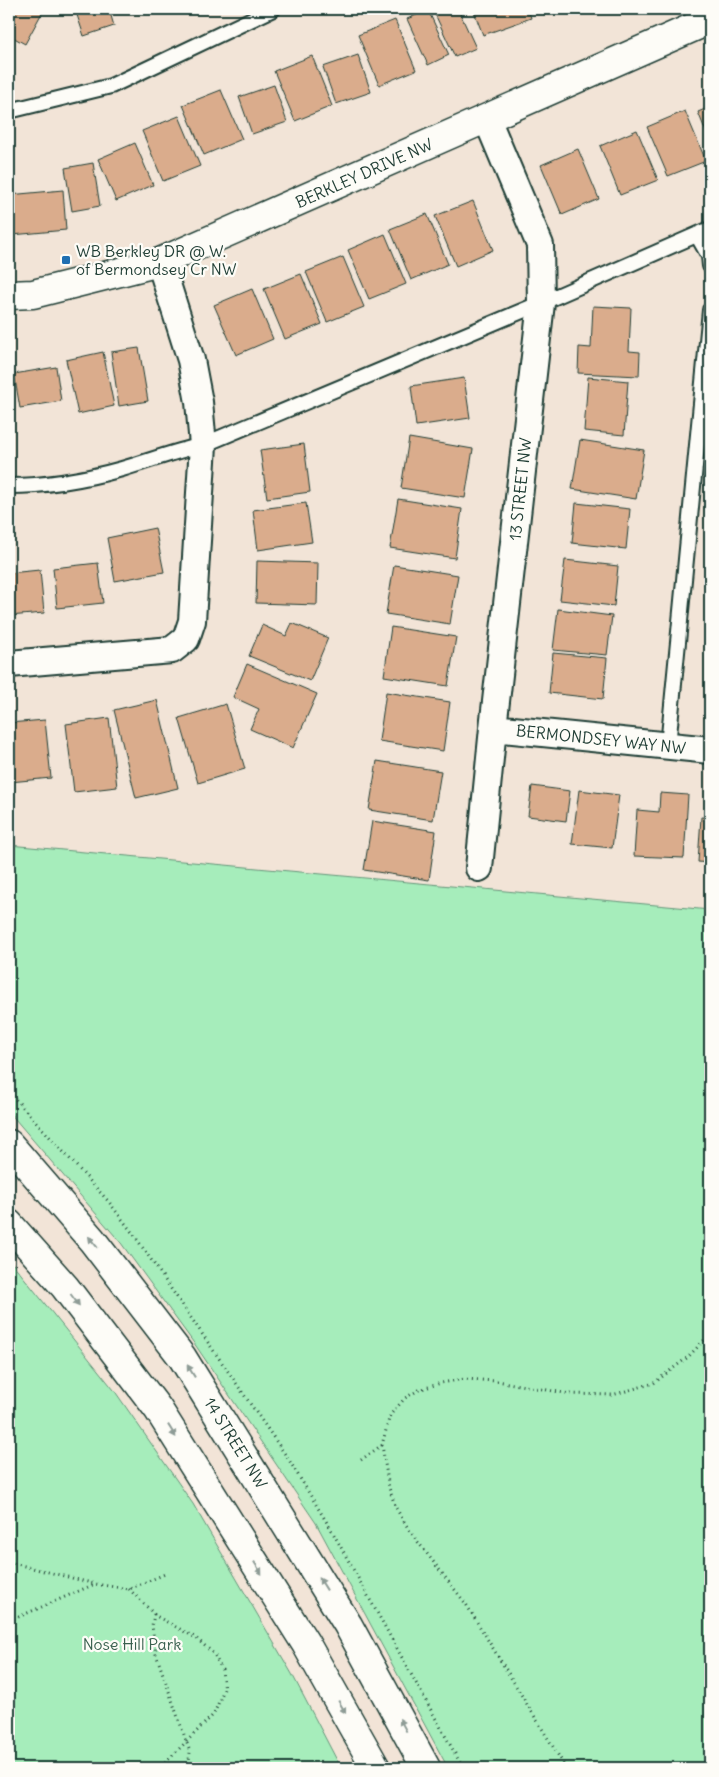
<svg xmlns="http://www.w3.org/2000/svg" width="719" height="1777" font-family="Delius,sans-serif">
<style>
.green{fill:#a6edbb;stroke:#629578}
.building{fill:#daac8c;stroke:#1f3d34}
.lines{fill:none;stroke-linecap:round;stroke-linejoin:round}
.service-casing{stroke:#1f3d34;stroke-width:18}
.minor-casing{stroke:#1f3d34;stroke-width:30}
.tertiary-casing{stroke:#1f3d34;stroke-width:31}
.secondary-casing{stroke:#1f3d34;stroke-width:31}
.path{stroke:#1f3d34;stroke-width:3;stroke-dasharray:1 4;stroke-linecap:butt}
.service{stroke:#fdfcf7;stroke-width:14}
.minor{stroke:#fdfcf7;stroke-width:26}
.tertiary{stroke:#fdfcf7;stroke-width:28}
.secondary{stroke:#fdfcf7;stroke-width:28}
.oneway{fill:#8e9c96}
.poi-dot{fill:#1f6fb2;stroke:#fdfcf7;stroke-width:2}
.labels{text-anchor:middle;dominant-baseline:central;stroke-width:4.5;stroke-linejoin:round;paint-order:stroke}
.street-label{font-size:16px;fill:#1f3d34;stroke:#fdfcf7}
.poi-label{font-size:16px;fill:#1f3d34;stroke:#fdfcf7;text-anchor:start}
.park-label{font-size:16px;fill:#3a604f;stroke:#fdfcf7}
</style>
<rect width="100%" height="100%" fill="#f2e4d7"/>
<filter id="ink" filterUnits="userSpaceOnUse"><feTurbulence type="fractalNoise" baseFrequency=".02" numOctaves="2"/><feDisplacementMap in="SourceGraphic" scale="10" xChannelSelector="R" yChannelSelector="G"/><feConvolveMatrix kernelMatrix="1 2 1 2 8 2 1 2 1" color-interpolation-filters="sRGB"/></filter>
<g filter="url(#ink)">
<path class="green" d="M 9,845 L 710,910 L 710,1768 L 448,1768 L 316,1523 L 196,1346 L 121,1243 L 9,1112 Z
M 9,1259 L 114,1390 L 193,1504 L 292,1674 L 341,1768 L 9,1768 Z"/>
<path class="building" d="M 9,9 L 44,9 L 25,44 L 9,35 Z
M 75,9 L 109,9 L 114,26 L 84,36 Z
M 441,9 L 458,9 L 476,48 L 455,57 L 434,12 Z
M 473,9 L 528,9 L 531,18 L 483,35 Z
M 428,10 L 449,55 L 428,65 L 407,19 Z
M 395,20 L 416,70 L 379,85 L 358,35 Z
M 358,55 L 371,92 L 336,104 L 323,67 Z
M 312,56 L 332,106 L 295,121 L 274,71 Z
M 274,85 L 287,122 L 252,134 L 239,97 Z
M 221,90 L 242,139 L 204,155 L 183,105 Z
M 710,107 L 710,142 L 698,112 Z
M 685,111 L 706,161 L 668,176 L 647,127 Z
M 179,116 L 200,166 L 163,181 L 142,131 Z
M 637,130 L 658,180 L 620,195 L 600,146 Z
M 135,143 L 153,185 L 116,201 L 98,159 Z
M 578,149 L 599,199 L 562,215 L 541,165 Z
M 93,163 L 100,206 L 72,211 L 65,168 Z
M 63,190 L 66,230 L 12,235 L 9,195 Z
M 473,201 L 493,250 L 456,266 L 435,216 Z
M 427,214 L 448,264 L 411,280 L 390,229 Z
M 385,234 L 406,284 L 369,299 L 348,250 Z
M 343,257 L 364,307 L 327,322 L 306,272 Z
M 301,274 L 322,324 L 285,339 L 264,289 Z
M 252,289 L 273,339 L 236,355 L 214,305 Z
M 593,306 L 631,308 L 629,351 L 640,352 L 639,376 L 578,373 L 579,347 L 591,348 Z
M 139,348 L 148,401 L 119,406 L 111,352 Z
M 103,352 L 114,406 L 78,414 L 66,360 Z
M 56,367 L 61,401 L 20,408 L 14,374 Z
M 588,377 L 628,381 L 624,435 L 584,431 Z
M 464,378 L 470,418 L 416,426 L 411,386 Z
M 409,438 L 473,449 L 465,498 L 401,488 Z
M 580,440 L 644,450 L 636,499 L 572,489 Z
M 304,444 L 310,492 L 267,498 L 260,450 Z
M 398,499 L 462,509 L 455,558 L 390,548 Z
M 306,503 L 312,542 L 258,550 L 253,510 Z
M 576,503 L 630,509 L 626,549 L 572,543 Z
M 155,528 L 164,572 L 115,581 L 107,538 Z
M 565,560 L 618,566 L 614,606 L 560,600 Z
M 257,561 L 318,563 L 317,605 L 256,603 Z
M 98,563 L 103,603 L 57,608 L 53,568 Z
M 394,565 L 458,575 L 450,624 L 386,614 Z
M 40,570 L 44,613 L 9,616 L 9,573 Z
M 558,609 L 612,616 L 607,655 L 553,650 Z
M 292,623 L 328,638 L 310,681 L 249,656 L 262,625 L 286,636 Z
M 391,627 L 456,637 L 448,686 L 384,676 Z
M 553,653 L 607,658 L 603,699 L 549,693 Z
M 247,664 L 317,694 L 293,748 L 250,729 L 259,709 L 233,697 Z
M 386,692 L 450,702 L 443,751 L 379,741 Z
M 157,700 L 178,788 L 136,798 L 114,710 Z
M 226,704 L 245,769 L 198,783 L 179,718 Z
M 109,718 L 117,787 L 74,792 L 66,724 Z
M 45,720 L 51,778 L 10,782 L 9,723 Z
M 377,761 L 441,771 L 433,820 L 369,810 Z
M 532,786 L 570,791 L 566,821 L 528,816 Z
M 579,790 L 619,795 L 612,848 L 572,844 Z
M 660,793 L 688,795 L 684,858 L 634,856 L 637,810 L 659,812 Z
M 701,817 L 710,818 L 710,863 L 698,862 Z
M 372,821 L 436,831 L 429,880 L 364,870 Z"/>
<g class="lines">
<g class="service-casing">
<path id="service" d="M 9,111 L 111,86 L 273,9
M 697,235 L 709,256 L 710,266
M 9,486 C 46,486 86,479 122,469 C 149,461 175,451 203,445 L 541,303 L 710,229
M 668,746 L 710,310"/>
</g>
<g class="minor-casing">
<path id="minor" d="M 9,664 L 172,650 L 186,639 L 192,621 L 203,445 L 199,402 L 191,360 L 160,262
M 493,728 L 710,750
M 479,868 L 493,728 L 541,303 L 540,245 L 487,119"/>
</g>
<g class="tertiary-casing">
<path id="tertiary" d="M 9,295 L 33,294 L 160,262 L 710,20"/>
</g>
<g class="secondary-casing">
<path id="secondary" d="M 9,1144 L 92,1240 L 182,1357 L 348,1625 L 426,1768
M 9,1224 L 65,1287 L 158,1409 L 306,1644 L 376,1768"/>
</g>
<path class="path" d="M 9,1092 L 109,1202 L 134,1235 L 289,1460 L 332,1531 L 463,1768
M 382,1445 L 389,1488 L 396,1508 L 411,1533 L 466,1604 L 566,1768
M 361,1460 L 382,1445 L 390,1415 L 405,1398 L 419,1390 L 441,1383 L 464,1379 L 497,1381 L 570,1394 L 612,1395 L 654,1383 L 688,1357 L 710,1334
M 9,1562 L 95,1584 L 129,1589 L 165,1574
M 129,1589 L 156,1616 L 196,1638 L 214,1654 L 222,1670 L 224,1689 L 214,1714 L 160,1768
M 154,1614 L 152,1626 L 156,1654 L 190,1752 L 188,1768
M 9,1621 L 95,1584"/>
<use href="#service" class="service"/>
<use href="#minor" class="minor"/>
<use href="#tertiary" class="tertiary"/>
<use href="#secondary" class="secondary"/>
</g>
<defs><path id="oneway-solid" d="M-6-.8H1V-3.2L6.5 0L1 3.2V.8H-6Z" transform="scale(1.25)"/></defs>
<g class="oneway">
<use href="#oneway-solid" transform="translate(93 1242) rotate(-129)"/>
<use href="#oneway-solid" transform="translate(75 1300) rotate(53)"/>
<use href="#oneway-solid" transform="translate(191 1371) rotate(-122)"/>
<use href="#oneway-solid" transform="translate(172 1431) rotate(58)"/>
<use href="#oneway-solid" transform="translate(258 1568) rotate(58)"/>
<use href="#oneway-solid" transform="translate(323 1584) rotate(-122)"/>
<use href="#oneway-solid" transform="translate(342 1707) rotate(60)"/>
<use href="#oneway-solid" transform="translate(403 1725) rotate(-118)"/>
</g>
</g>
<rect class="poi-dot" x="61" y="255" width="10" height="10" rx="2.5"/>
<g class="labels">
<g class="street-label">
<text transform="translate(364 173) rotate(-24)">BERKLEY DRIVE NW</text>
<text transform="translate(520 489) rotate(-84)">13 STREET NW</text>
<text transform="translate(601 739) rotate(6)">BERMONDSEY WAY NW</text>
<text transform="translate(236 1443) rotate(58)">14 STREET NW</text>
</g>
<g class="poi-label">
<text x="76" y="251">WB Berkley DR @ W.<tspan x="76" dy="18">of Bermondsey Cr NW</tspan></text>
</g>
<g class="park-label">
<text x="132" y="1644">Nose Hill Park</text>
</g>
</g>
<rect width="719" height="1777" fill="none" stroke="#fdfcf7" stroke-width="30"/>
<rect x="15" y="15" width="689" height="1747" fill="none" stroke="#1f3d34" stroke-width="2" filter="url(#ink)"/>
</svg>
